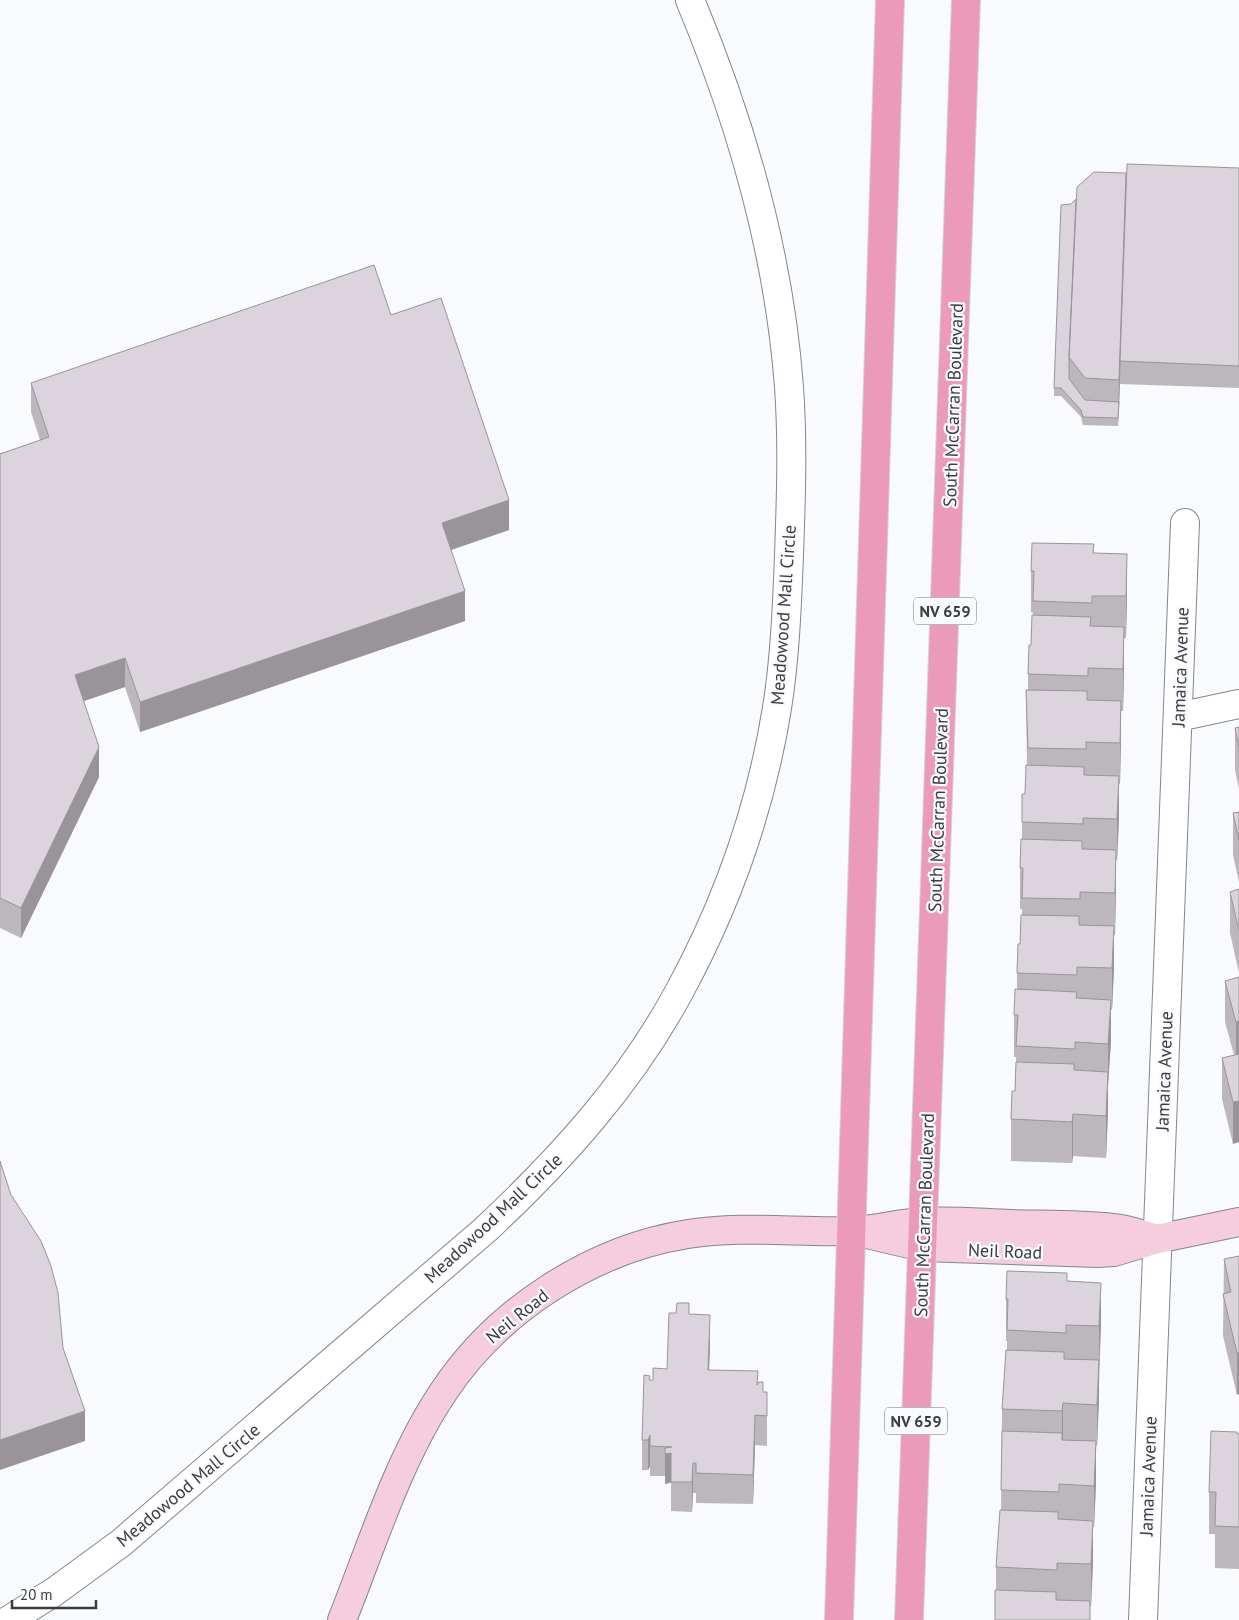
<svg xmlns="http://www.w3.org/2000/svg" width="1239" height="1620" font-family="'PT Sans',sans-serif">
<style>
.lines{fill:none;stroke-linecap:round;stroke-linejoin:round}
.street-casing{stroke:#81868e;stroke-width:30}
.secondary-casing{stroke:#81868e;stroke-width:30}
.primary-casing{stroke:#d4d4d5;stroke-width:30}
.street{stroke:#fff;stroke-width:28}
.secondary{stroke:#f5cddc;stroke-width:28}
.primary{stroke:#eb9ab8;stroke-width:28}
.wall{fill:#bcb6bd}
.shaded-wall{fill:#99949a}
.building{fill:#dbd4dc;stroke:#99949a}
.labels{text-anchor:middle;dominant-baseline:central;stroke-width:4.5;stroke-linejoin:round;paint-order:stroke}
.shield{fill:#f8fafd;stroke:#737578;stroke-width:1}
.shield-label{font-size:16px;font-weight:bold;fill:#3a3c3f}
.street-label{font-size:18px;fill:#3a3c3f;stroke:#f8fafd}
</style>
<rect width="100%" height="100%" fill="#f8fafd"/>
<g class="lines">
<g class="street-casing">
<path id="street" d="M 1178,717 L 1239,704
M 9,1620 L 54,1592 L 121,1543 L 485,1230 C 561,1159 630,1083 679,992 C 727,904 761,807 777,708 C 785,658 787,606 789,555 C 791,499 793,443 789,387 C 779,253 742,124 690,0
M 1143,1620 L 1185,523"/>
</g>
<g class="secondary-casing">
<path id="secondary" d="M 871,1235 L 922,1247 L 1097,1253 L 1114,1252 L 1157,1239 L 1239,1222
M 342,1620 C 372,1545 399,1457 444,1391 C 498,1310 592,1249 688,1234 C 743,1225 797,1233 852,1231 C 876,1230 899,1223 923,1222 C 952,1220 981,1223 1010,1224 C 1044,1225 1079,1224 1113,1228 C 1128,1229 1143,1235 1157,1239"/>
</g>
<g class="primary-casing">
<path id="primary" d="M 839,1620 L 890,0
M 909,1620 L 966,0"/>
</g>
<use href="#street" class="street"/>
<use href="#secondary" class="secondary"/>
<use href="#primary" class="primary"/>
</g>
<path class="wall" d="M 1239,168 L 1239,388 L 1120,384 L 1118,426 L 1083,425 L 1081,417 L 1061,396 L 1054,396 L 1054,388 L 1071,204 L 1126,173 Z
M 391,315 L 509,530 L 451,550 L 465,621 L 140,732 L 125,687 L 84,701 L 99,777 L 21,938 L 0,928 L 0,454 L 40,440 L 31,412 L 31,383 Z
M 1094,553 L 1127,595 L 1126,638 L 1124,638 L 1124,669 L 1123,711 L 1121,711 L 1120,784 L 1119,784 L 1119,818 L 1117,860 L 1116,860 L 1115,935 L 1114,935 L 1114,968 L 1112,1010 L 1111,1010 L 1111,1041 L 1108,1085 L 1108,1113 L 1106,1158 L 1073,1156 L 1072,1163 L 1011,1161 L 1011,1119 L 1015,1091 L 1016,1062 L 1016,1057 L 1014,1057 L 1014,1015 L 1017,989 L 1017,973 L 1020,944 L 1022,915 L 1022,909 L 1020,909 L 1020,868 L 1022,839 L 1022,794 L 1025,794 L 1027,765 L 1026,690 L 1028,690 L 1028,674 L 1031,645 L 1033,615 L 1033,613 L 1031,612 L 1031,571 Z
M 1239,727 L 1239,789 L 1235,770 L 1235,728 Z
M 1239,812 L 1239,882 L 1233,855 L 1233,813 Z
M 1239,889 L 1239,973 L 1230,933 L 1230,892 Z
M 1239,977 L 1233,1144 L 1222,1099 L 1222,1058 L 1234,1055 L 1225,1022 L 1225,981 Z
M 1239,1256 L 1237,1395 L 1223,1336 L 1224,1259 Z
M 1067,1281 L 1101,1324 L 1097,1446 L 1096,1446 L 1096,1483 L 1094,1527 L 1093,1527 L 1093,1562 L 1091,1606 L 1090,1606 L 1090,1620 L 995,1620 L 995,1590 L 996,1590 L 996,1567 L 1001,1510 L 1002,1409 L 1007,1350 L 1007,1341 L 1006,1341 L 1006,1299 Z
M 689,1314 L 710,1344 L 709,1370 L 758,1384 L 763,1392 L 767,1392 L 767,1446 L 755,1445 L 753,1504 L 696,1503 L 696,1493 L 693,1493 L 692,1512 L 671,1511 L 671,1483 L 665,1484 L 665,1476 L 650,1476 L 650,1466 L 648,1470 L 642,1470 L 642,1440 L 650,1380 L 653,1380 L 667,1369 Z
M 1237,1434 L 1239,1434 L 1239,1569 L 1215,1568 L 1215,1534 L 1209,1534 L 1209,1492 Z"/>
<path class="shaded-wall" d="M 1126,203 L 1119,409 L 1118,426 L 1119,380 Z
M 509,500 L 509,530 L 442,553 L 442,523 Z
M 1127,554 L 1127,595 L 1126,638 L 1126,596 Z
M 465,591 L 465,621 L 140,732 L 140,702 Z
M 1124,627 L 1124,669 L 1123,711 L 1123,669 Z
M 125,658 L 125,687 L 75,704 L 75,675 Z
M 1121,701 L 1121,743 L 1120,784 L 1120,743 Z
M 99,747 L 99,777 L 21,938 L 21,908 Z
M 1119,776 L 1119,818 L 1117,860 L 1117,819 Z
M 1116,850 L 1116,891 L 1115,935 L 1115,893 Z
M 1114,926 L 1114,968 L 1112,1010 L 1112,968 Z
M 1111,1000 L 1111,1041 L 1108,1085 L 1108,1044 Z
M 1239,1021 L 1239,1063 L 1236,1064 L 1236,1022 Z
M 1108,1072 L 1108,1113 L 1106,1158 L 1106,1116 Z
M 1239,1101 L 1239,1142 L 1233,1144 L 1233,1102 Z
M 1073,1114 L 1073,1156 L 1072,1163 L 1072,1122 Z
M 1101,1283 L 1101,1324 L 1099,1368 L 1099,1326 Z
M 710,1315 L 710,1344 L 708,1400 L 708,1370 Z
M 1237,1353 L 1239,1353 L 1239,1394 L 1237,1395 Z
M 1099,1360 L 1099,1402 L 1097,1446 L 1097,1405 Z
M 1063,1403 L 1063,1445 L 1062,1482 L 1062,1411 Z
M 85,1411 L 85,1441 L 0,1470 L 0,1440 Z
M 755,1415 L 755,1445 L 753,1504 L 753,1475 Z
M 650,1435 L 650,1466 L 648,1470 L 648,1440 Z
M 1096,1441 L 1096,1483 L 1094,1527 L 1094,1486 Z
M 671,1453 L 671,1482 L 665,1484 L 665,1454 Z
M 693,1463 L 693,1493 L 692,1512 L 692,1482 Z
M 1093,1521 L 1093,1562 L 1091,1606 L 1091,1564 Z"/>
<path class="building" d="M 1127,164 L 1239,168 L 1239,366 L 1120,361 Z
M 1094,172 L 1126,173 L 1119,380 L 1085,378 L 1069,357 L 1077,187 Z
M 1076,199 L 1069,357 L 1069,379 L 1085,400 L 1119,402 L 1118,418 L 1083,417 L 1081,410 L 1061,388 L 1054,388 L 1061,205 L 1071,204 Z
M 374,265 L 391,315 L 441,298 L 509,500 L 442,523 L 465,591 L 140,702 L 125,658 L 75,675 L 99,747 L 21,908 L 0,898 L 0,454 L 49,437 L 31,383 Z
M 1032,543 L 1094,544 L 1093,553 L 1127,554 L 1126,596 L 1092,596 L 1092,603 L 1033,601 L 1034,571 L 1031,571 Z
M 1032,615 L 1091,617 L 1090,626 L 1124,627 L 1123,669 L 1088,668 L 1088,676 L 1028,674 L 1029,645 L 1031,645 Z
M 1026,690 L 1087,691 L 1087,700 L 1121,701 L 1120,743 L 1086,742 L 1086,749 L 1028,748 Z
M 1239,727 L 1239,747 L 1235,728 Z
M 1026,765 L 1084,767 L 1084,775 L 1119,776 L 1117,819 L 1083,818 L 1083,824 L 1022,822 L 1022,794 L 1025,794 Z
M 1239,812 L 1239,840 L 1233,813 Z
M 1021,839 L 1082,841 L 1082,849 L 1116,850 L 1115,893 L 1080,892 L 1080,899 L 1022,898 L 1023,868 L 1020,868 Z
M 1239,889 L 1239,931 L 1230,892 Z
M 1021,915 L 1079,916 L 1079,925 L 1114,926 L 1112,968 L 1077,967 L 1077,975 L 1017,973 L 1018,944 L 1020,944 Z
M 1239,977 L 1239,1021 L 1236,1022 L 1225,981 Z
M 1015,989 L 1077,992 L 1076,998 L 1111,1000 L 1108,1044 L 1075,1042 L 1075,1049 L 1016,1046 L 1018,1015 L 1014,1015 Z
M 1239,1054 L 1239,1101 L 1233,1102 L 1222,1058 Z
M 1016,1062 L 1074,1064 L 1074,1070 L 1108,1072 L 1106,1116 L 1073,1114 L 1072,1122 L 1011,1119 L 1012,1091 L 1015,1091 Z
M 0,1161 L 11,1195 L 41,1241 L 51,1266 L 58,1293 L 63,1348 L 85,1411 L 0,1440 Z
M 1239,1256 L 1239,1353 L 1237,1353 L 1223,1294 L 1231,1292 L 1224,1259 Z
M 1007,1271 L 1067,1273 L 1067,1281 L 1101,1283 L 1099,1326 L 1066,1325 L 1066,1333 L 1007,1330 L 1008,1299 L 1006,1299 Z
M 677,1303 L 689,1303 L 689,1314 L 710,1315 L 708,1370 L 758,1371 L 757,1385 L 759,1382 L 763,1382 L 763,1392 L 767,1392 L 767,1416 L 755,1415 L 753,1475 L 696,1473 L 696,1463 L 693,1463 L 692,1482 L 671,1482 L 671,1453 L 665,1454 L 665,1448 L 672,1447 L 650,1446 L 650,1435 L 648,1440 L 642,1440 L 644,1375 L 650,1376 L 649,1380 L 653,1380 L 653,1368 L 667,1369 L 669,1313 L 676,1313 Z
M 1006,1350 L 1064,1352 L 1064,1359 L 1099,1360 L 1097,1405 L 1063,1403 L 1062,1411 L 1002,1409 Z
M 1002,1431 L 1062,1433 L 1062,1440 L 1096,1441 L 1094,1486 L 1059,1484 L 1059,1492 L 1001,1490 Z
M 1211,1431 L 1237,1432 L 1237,1434 L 1239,1434 L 1239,1527 L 1215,1526 L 1216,1492 L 1209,1492 Z
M 1000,1510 L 1058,1512 L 1058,1519 L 1093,1521 L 1091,1564 L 1057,1563 L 1057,1570 L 996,1567 Z
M 995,1590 L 1056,1592 L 1056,1600 L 1090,1601 L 1090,1620 L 995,1620 Z"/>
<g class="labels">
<g class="shield">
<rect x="914" y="597.5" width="62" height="27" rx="4"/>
<rect x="885" y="1407.5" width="62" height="27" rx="4"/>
</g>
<g class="shield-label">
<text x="945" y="611">NV 659</text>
<text x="916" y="1421">NV 659</text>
</g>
<g class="street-label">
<text transform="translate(953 405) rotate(-88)">South McCarran Boulevard</text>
<text transform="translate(783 615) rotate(-86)">Meadowood Mall Circle</text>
<text transform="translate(1180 667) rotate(-88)">Jamaica Avenue</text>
<text transform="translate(938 810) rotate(-88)">South McCarran Boulevard</text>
<text transform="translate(1164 1071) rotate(-88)">Jamaica Avenue</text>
<text transform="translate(924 1215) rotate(-88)">South McCarran Boulevard</text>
<text transform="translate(493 1218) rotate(-43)">Meadowood Mall Circle</text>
<text transform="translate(1005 1251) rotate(2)">Neil Road</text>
<text transform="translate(517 1316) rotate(-39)">Neil Road</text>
<text transform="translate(1148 1476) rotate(-88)">Jamaica Avenue</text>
<text transform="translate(188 1485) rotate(-40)">Meadowood Mall Circle</text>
</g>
</g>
<path d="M12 1600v8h84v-8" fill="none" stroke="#3a3c3f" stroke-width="2.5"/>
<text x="20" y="1600" font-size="15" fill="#3a3c3f" stroke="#f8fafd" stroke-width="4" paint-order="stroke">20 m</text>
</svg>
